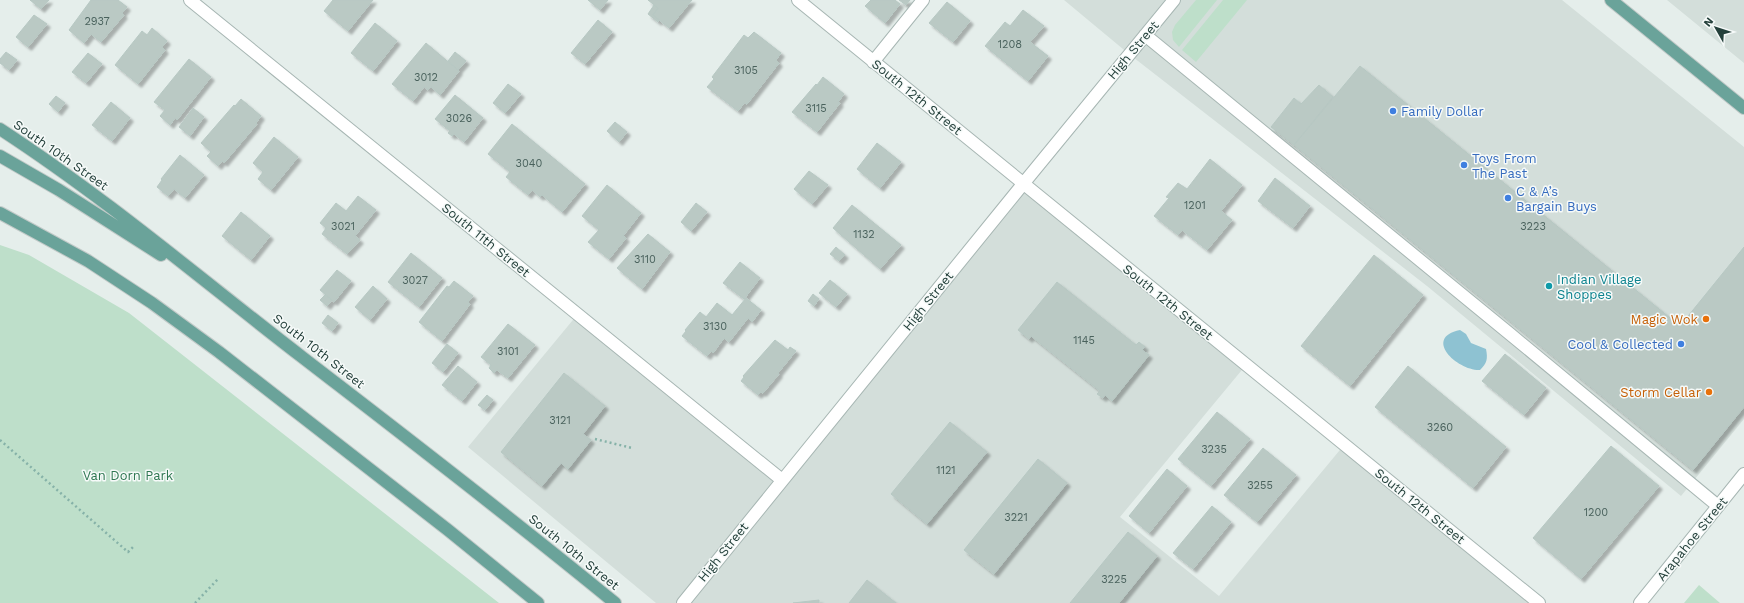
<svg xmlns="http://www.w3.org/2000/svg" width="1744" height="603" font-family="'Work Sans',sans-serif">
<style>
.built{fill:#d3deda}
.green{fill:#bedfca}
.water{fill:#8ec2d2}
.building{fill:#bac9c4;stroke:#b7c8c3;filter:url(#shadow)}
.lines{fill:none;stroke-linecap:round;stroke-linejoin:round}
.minor-casing{stroke:#a7b6b3;stroke-width:14}
.major-casing{stroke:#c2cac8;stroke-width:14}
.path{stroke:#86b2a8;stroke-width:2.5;stroke-dasharray:2 3;stroke-linecap:butt}
.minor{stroke:#fff;stroke-width:12}
.major{stroke:#6aa39a;stroke-width:12}
.shop-dot{fill:#3f7fe0;stroke:#f6faf9;stroke-width:1.5}
.culture-dot{fill:#0f9aa8;stroke:#f6faf9;stroke-width:1.5}
.food-dot{fill:#e8710a;stroke:#f6faf9;stroke-width:1.5}
.labels{text-anchor:middle;dominant-baseline:central;stroke-width:3;stroke-linejoin:round;paint-order:stroke}
.number-label{font-size:11px;fill:#4a625d}
.street-label{font-size:13px;fill:#24403b;stroke:#f6faf9}
.shop-label{font-size:13px;fill:#366cbe;stroke:#f6faf9;text-anchor:start}
.culture-label{font-size:13px;fill:#0d838f;stroke:#f6faf9;text-anchor:start}
.food-label{font-size:13px;fill:#c56008;stroke:#f6faf9;text-anchor:end}
.park-label{font-size:13px;fill:#2e7751;stroke:#f6faf9}
</style>
<defs>
<filter id="shadow"><feDropShadow dx="3.5" dy="3.5" stdDeviation="1" flood-color="#0004"/></filter>
</defs>
<rect width="100%" height="100%" fill="#e5eeeb"/>
<path class="built" d="M 1064,0 L 1562,0 L 1744,147 L 1744,419 L 1681,496 L 1427,286 L 1129,54 Z
M 1667,0 L 1744,0 L 1744,63 Z
M 1023,184 L 1246,365 L 1120,517 L 1219,596 L 1344,445 L 1539,603 L 656,603 L 468,447 L 577,315 L 782,480 Z"/>
<path class="green" d="M 1196,0 L 1217,0 L 1179,47 L 1173,40 L 1172,32 L 1175,25 Z
M 1223,0 L 1247,0 L 1196,62 L 1182,50 Z
M 0,245 L 29,255 L 129,313 L 499,603 L 0,603 Z
M 1699,585 L 1720,603 L 1684,603 Z"/>
<path class="water" d="M 1460,330 L 1466,334 L 1471,343 L 1486,349 C 1488,359 1487,363 1480,370 C 1458,371 1422,338 1460,330 Z"/>
<path class="building" d="M 30,0 L 49,0 L 41,9 Z
M 91,0 L 118,0 L 127,7 L 122,13 L 124,15 L 101,42 L 91,34 L 84,43 L 69,30 Z
M 333,0 L 373,0 L 348,31 L 324,11 Z
M 588,0 L 608,0 L 600,10 Z
M 648,0 L 692,0 L 669,28 L 653,15 L 658,8 Z
M 871,0 L 895,0 L 900,4 L 885,23 L 865,6 Z
M 899,0 L 910,0 L 906,5 Z
M 947,2 L 970,21 L 953,42 L 929,23 Z
M 654,5 L 658,8 L 653,15 L 659,20 L 658,22 L 648,14 Z
M 1023,10 L 1044,26 L 1030,42 L 1048,56 L 1028,81 L 985,46 L 1005,22 L 1010,26 Z
M 34,15 L 47,24 L 28,47 L 16,37 Z
M 598,20 L 612,32 L 585,64 L 571,53 Z
M 375,23 L 397,41 L 373,71 L 351,53 Z
M 152,28 L 167,41 L 162,47 L 165,50 L 138,84 L 115,65 L 142,31 L 147,35 Z
M 754,32 L 781,53 L 776,60 L 779,63 L 747,104 L 744,103 L 738,111 L 707,87 L 714,79 L 712,77 L 744,35 L 748,38 Z
M 426,43 L 459,71 L 440,95 L 431,87 L 428,90 L 424,87 L 413,101 L 392,84 Z
M 6,52 L 17,60 L 9,70 L 0,63 L 0,59 Z
M 455,52 L 466,61 L 458,70 L 448,61 Z
M 88,53 L 102,64 L 86,83 L 72,72 Z
M 189,59 L 211,77 L 177,120 L 175,118 L 170,125 L 160,116 L 165,110 L 154,102 Z
M 1360,66 L 1680,326 L 1744,247 L 1744,407 L 1693,470 L 1294,145 Z
M 823,77 L 844,94 L 838,102 L 840,103 L 817,132 L 792,112 L 816,84 L 817,85 Z
M 508,84 L 521,94 L 505,113 L 493,103 Z
M 1319,85 L 1333,97 L 1294,145 L 1271,127 L 1294,98 L 1301,104 Z
M 455,95 L 483,118 L 464,142 L 454,134 L 452,136 L 448,133 L 450,131 L 435,119 Z
M 56,96 L 65,103 L 58,112 L 49,104 Z
M 241,99 L 261,116 L 256,123 L 257,124 L 224,163 L 222,161 L 218,166 L 207,156 L 211,152 L 201,143 L 234,105 L 235,106 Z
M 111,102 L 130,118 L 112,141 L 92,125 Z
M 193,108 L 204,117 L 190,136 L 179,127 Z
M 615,122 L 627,132 L 619,142 L 607,131 Z
M 512,124 L 585,184 L 562,212 L 542,195 L 540,197 L 532,190 L 528,195 L 506,177 L 510,172 L 488,154 Z
M 274,137 L 298,157 L 271,190 L 258,179 L 263,172 L 253,163 Z
M 877,143 L 901,162 L 880,188 L 857,169 Z
M 180,155 L 204,175 L 185,198 L 174,189 L 168,196 L 157,187 L 162,180 L 161,179 Z
M 1210,159 L 1242,185 L 1221,211 L 1232,220 L 1207,250 L 1182,230 L 1178,235 L 1154,216 L 1169,198 L 1166,197 L 1178,183 L 1187,189 Z
M 809,171 L 828,185 L 812,204 L 794,189 Z
M 1275,178 L 1310,206 L 1293,228 L 1258,201 Z
M 607,185 L 641,213 L 623,236 L 626,238 L 609,259 L 588,242 L 599,230 L 582,216 Z
M 358,196 L 376,210 L 355,236 L 360,240 L 347,254 L 322,234 L 326,228 L 320,223 L 336,203 L 346,211 Z
M 696,203 L 707,212 L 691,231 L 681,222 Z
M 852,205 L 901,245 L 880,269 L 833,228 Z
M 241,212 L 270,236 L 251,260 L 222,236 Z
M 648,234 L 670,252 L 642,289 L 617,268 Z
M 836,247 L 845,255 L 839,261 L 830,254 Z
M 411,253 L 442,278 L 419,307 L 388,282 Z
M 1374,255 L 1423,295 L 1350,386 L 1301,346 Z
M 740,262 L 760,278 L 744,299 L 723,283 Z
M 337,270 L 351,281 L 334,302 L 320,290 Z
M 830,280 L 847,294 L 836,307 L 819,293 Z
M 454,281 L 473,296 L 468,302 L 470,304 L 442,341 L 419,322 L 447,286 L 449,287 Z
M 1057,282 L 1136,345 L 1139,342 L 1145,347 L 1142,350 L 1149,355 L 1112,401 L 1105,395 L 1103,398 L 1097,394 L 1100,391 L 1031,336 L 1029,339 L 1018,330 Z
M 373,286 L 387,299 L 370,320 L 355,307 Z
M 813,294 L 819,299 L 814,306 L 808,301 Z
M 325,295 L 332,300 L 327,306 L 320,300 Z
M 746,298 L 761,310 L 752,322 L 748,318 L 729,342 L 724,338 L 713,353 L 711,351 L 707,356 L 682,336 L 686,331 L 685,330 L 700,312 L 706,317 L 717,303 L 732,315 Z
M 328,315 L 338,323 L 332,331 L 322,323 Z
M 508,324 L 535,345 L 508,378 L 497,370 L 494,373 L 489,368 L 491,365 L 481,357 Z
M 775,340 L 788,350 L 790,347 L 796,351 L 778,373 L 779,374 L 763,393 L 761,392 L 758,395 L 741,381 L 744,377 L 743,376 Z
M 447,344 L 458,353 L 443,372 L 432,363 Z
M 1505,354 L 1546,388 L 1524,415 L 1482,381 Z
M 458,366 L 477,382 L 462,401 L 442,385 Z
M 1408,366 L 1506,447 L 1473,488 L 1375,407 Z
M 564,373 L 605,406 L 583,434 L 591,440 L 568,469 L 561,463 L 542,486 L 501,452 Z
M 487,395 L 493,400 L 485,410 L 478,405 Z
M 1217,412 L 1250,439 L 1211,486 L 1178,459 Z
M 950,422 L 987,452 L 927,524 L 891,494 Z
M 1611,446 L 1659,486 L 1581,579 L 1533,538 Z
M 1263,448 L 1296,475 L 1257,522 L 1224,495 Z
M 1038,459 L 1067,483 L 994,574 L 964,550 Z
M 1167,469 L 1187,486 L 1149,533 L 1129,516 Z
M 1212,506 L 1231,522 L 1193,569 L 1173,553 Z
M 1128,532 L 1157,556 L 1119,603 L 1070,603 Z
M 867,580 L 896,603 L 849,603 Z
M 819,600 L 819,603 L 793,603 Z"/>
<g class="lines">
<g class="minor-casing">
<path id="minor" d="M 190,0 L 782,480
M 798,0 L 1539,603
M 1145,35 L 1510,334 L 1718,506
M 873,62 L 923,0
M 683,603 L 1023,184 L 1174,0
M 1640,603 L 1744,474"/>
</g>
<g class="major-casing">
<path id="major" d="M 1611,0 L 1744,108
M 0,129 C 106,198 202,280 302,357 C 407,438 513,519 615,603
M 0,156 L 59,190 L 161,255
M 0,213 L 88,261 L 152,303 L 219,352 L 448,530 L 538,603"/>
</g>
<path class="path" d="M 595,439 L 632,448
M 0,440 L 128,552 L 133,547
M 195,603 L 219,578"/>
<use href="#minor" class="minor"/>
<use href="#major" class="major"/>
</g>
<g class="shop-dot">
<circle cx="1393" cy="111" r="4"/>
<circle cx="1464" cy="165" r="4"/>
<circle cx="1508" cy="198" r="4"/>
<circle cx="1681" cy="344" r="4"/>
</g>
<circle class="culture-dot" cx="1549" cy="286" r="4"/>
<g class="food-dot">
<circle cx="1706" cy="319" r="4"/>
<circle cx="1709" cy="392" r="4"/>
</g>
<g class="labels">
<g class="number-label">
<text x="97" y="21">2937</text>
<text x="1010" y="44">1208</text>
<text x="746" y="70">3105</text>
<text x="426" y="77">3012</text>
<text x="816" y="108">3115</text>
<text x="459" y="118">3026</text>
<text x="529" y="163">3040</text>
<text x="1195" y="205">1201</text>
<text x="343" y="226">3021</text>
<text x="1533" y="226">3223</text>
<text x="864" y="234">1132</text>
<text x="645" y="259">3110</text>
<text x="415" y="280">3027</text>
<text x="715" y="326">3130</text>
<text x="1084" y="340">1145</text>
<text x="508" y="351">3101</text>
<text x="560" y="420">3121</text>
<text x="1440" y="427">3260</text>
<text x="1214" y="449">3235</text>
<text x="946" y="470">1121</text>
<text x="1260" y="485">3255</text>
<text x="1596" y="512">1200</text>
<text x="1016" y="517">3221</text>
<text x="1114" y="579">3225</text>
</g>
<g class="street-label">
<text transform="translate(1133 50) rotate(-50)">High Street</text>
<text transform="translate(917 97) rotate(39)">South 12th Street</text>
<text transform="translate(61 155) rotate(35)">South 10th Street</text>
<text transform="translate(486 240) rotate(39)">South 11th Street</text>
<text transform="translate(928 301) rotate(-51)">High Street</text>
<text transform="translate(1168 302) rotate(39)">South 12th Street</text>
<text transform="translate(319 351) rotate(38)">South 10th Street</text>
<text transform="translate(1420 506) rotate(39)">South 12th Street</text>
<text transform="translate(1692 539) rotate(-51)">Arapahoe Street</text>
<text transform="translate(574 552) rotate(39)">South 10th Street</text>
<text transform="translate(723 552) rotate(-51)">High Street</text>
</g>
<g class="shop-label">
<text x="1401" y="111">Family Dollar</text>
<text x="1472" y="158">Toys From<tspan x="1472" dy="15">The Past</tspan></text>
<text x="1516" y="191">C &amp; A’s<tspan x="1516" dy="15">Bargain Buys</tspan></text>
<text x="1673" y="344" text-anchor="end">Cool &amp; Collected</text>
</g>
<g class="culture-label">
<text x="1557" y="279">Indian Village<tspan x="1557" dy="15">Shoppes</tspan></text>
</g>
<g class="food-label">
<text x="1698" y="319">Magic Wok</text>
<text x="1701" y="392">Storm Cellar</text>
</g>
<g class="park-label">
<text x="128" y="475">Van Dorn Park</text>
</g>
</g>
<g transform="translate(1716 28) rotate(309)" stroke="#f6faf9" stroke-width="3" paint-order="stroke">
<path d="M0-3L7 15L0 10L-7 15Z" fill="#24403b"/>
<text y="-6" font-size="11" font-weight="bold" text-anchor="middle" fill="#24403b">N</text>
</g>
</svg>
